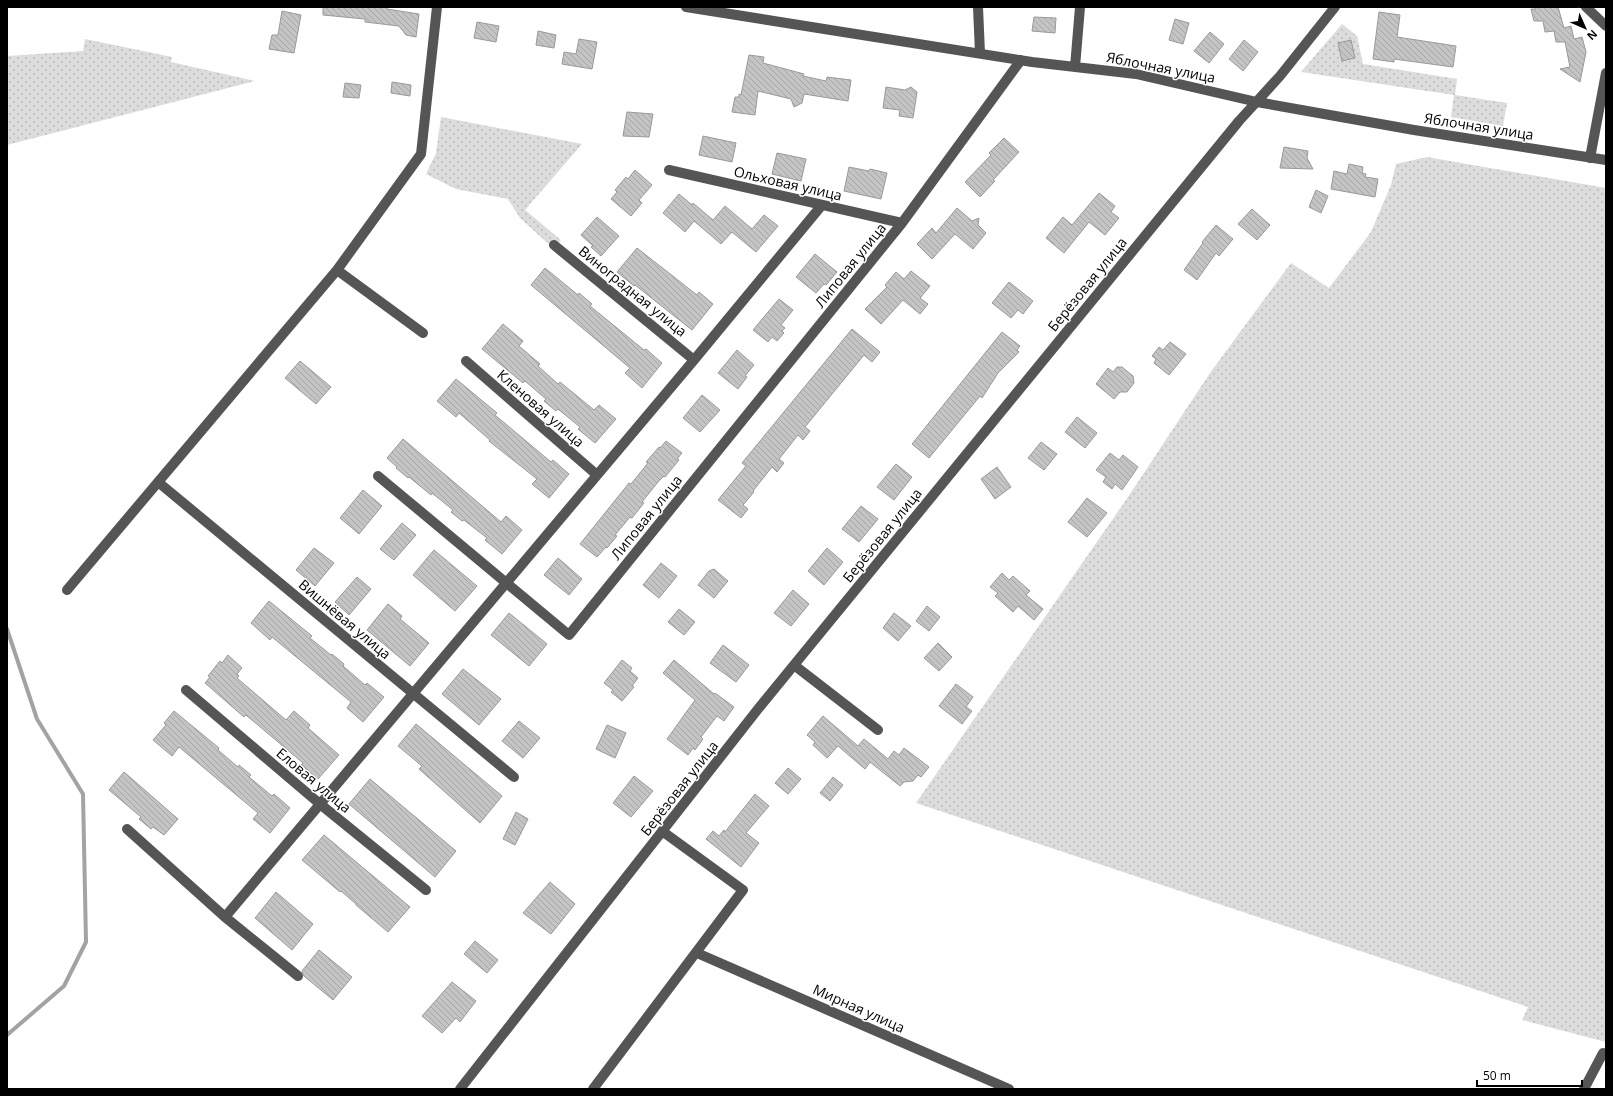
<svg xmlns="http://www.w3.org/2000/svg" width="1613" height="1096" font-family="'Open Sans',sans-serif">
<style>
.grass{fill:url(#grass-dots)}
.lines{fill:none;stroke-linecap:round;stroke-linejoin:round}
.stream{stroke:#a3a3a3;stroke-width:4}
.building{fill:url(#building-back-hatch);stroke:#999}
.minor{stroke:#555;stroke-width:10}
.labels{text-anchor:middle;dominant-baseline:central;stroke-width:3;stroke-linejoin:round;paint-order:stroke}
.street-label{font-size:14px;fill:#000;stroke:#fff}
</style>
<defs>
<pattern id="grass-dots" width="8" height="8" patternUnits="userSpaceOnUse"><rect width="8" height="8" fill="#dcdcdc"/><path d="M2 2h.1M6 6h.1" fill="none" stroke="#bbb" stroke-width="1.8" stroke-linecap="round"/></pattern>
<pattern id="building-back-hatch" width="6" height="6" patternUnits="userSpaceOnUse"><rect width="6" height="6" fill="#c4c4c4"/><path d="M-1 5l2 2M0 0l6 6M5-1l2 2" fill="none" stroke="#a7a7a7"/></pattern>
</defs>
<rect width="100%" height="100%" fill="#fff"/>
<path class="grass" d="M 1342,24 L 1357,36 L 1363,64 L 1457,79 L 1455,95 L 1507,103 L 1503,126 L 1451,117 L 1454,95 L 1301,72 Z
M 85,39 L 172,57 L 171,62 L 255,81 L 7,145 L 7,56 L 83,51 Z
M 441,117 L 582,144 L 525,210 L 561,240 L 554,249 L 520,218 L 508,199 L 456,189 L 426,174 L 436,153 Z
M 1427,157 L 1606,188 L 1606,1042 L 1522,1020 L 1528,1007 L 916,803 L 1128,497 L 1210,373 L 1291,263 L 1329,288 L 1371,232 L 1391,185 L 1396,164 Z"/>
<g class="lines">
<path class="stream" d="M 7,629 L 37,719 L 83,794 L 86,942 L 64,986 L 7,1035"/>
</g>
<path class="building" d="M 323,7 L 387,7 L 387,9 L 419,14 L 416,37 L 406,35 L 399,26 L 365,22 L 365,19 L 323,15 Z
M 1535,7 L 1558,7 L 1564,28 L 1571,26 L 1574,39 L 1582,37 L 1586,52 L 1580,82 L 1560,69 L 1570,67 L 1565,42 L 1556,42 L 1554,31 L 1545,32 L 1543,21 L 1534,21 L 1531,9 L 1536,9 Z
M 282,11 L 301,15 L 294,53 L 269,49 L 272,35 L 278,35 Z
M 1379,12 L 1400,15 L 1397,37 L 1456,46 L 1453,67 L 1394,59 L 1394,62 L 1373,59 Z
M 1034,17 L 1056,18 L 1055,33 L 1032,31 Z
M 1175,19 L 1189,23 L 1183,44 L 1169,40 Z
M 477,22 L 499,26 L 496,42 L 474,38 Z
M 538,31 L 556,35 L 554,48 L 536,45 Z
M 1210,32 L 1224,44 L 1209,63 L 1194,51 Z
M 579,39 L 597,42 L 592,69 L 562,64 L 564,52 L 576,54 Z
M 1244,40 L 1258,52 L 1243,71 L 1229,59 Z
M 1351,40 L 1355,58 L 1342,61 L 1338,43 Z
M 749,55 L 764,57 L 763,63 L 804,74 L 803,76 L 826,81 L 827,77 L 851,80 L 848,101 L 804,94 L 802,103 L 794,107 L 791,99 L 758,91 L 755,115 L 732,112 L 735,97 L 739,97 L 739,94 L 741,95 Z
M 392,82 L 411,85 L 410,96 L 391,93 Z
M 345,83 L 361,85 L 359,98 L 343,97 Z
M 886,87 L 905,90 L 911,87 L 917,92 L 913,118 L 899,116 L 900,110 L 883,108 Z
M 627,112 L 653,114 L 649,137 L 623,136 Z
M 703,136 L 736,143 L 732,162 L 699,155 Z
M 1004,138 L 1019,152 L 993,180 L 995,181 L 980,197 L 965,182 L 991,155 L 989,153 Z
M 1284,147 L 1308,151 L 1307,158 L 1313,169 L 1280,168 Z
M 777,153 L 806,159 L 801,181 L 772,174 Z
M 1349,164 L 1363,167 L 1362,173 L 1366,174 L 1365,177 L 1378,179 L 1375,197 L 1331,189 L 1334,171 L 1347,174 Z
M 849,167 L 869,171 L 870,169 L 887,173 L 881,199 L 844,191 Z
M 635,170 L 652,185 L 639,200 L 642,203 L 631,216 L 611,199 L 617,192 L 615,190 L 626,177 L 628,179 Z
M 1316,190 L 1328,196 L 1321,213 L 1309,207 Z
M 1099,193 L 1115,206 L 1111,212 L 1119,218 L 1105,235 L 1089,222 L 1064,253 L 1046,238 L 1063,217 L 1072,225 Z
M 679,194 L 692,205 L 693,203 L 713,220 L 725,206 L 752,229 L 764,215 L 778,226 L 756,252 L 732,232 L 721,244 L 694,221 L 685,232 L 663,213 Z
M 957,208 L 972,221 L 979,218 L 978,225 L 986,233 L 973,249 L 955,234 L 932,259 L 917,244 L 932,228 L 936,233 Z
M 1252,209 L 1270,225 L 1257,240 L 1238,224 Z
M 597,217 L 619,236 L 601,256 L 591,247 L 593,246 L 581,235 Z
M 1216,225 L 1233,239 L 1219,256 L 1216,253 L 1197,280 L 1184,270 L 1203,243 L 1202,242 Z
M 637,248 L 697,295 L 699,292 L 713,304 L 692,330 L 635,285 L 634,286 L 617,272 Z
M 815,254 L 837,272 L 826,285 L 824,284 L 816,293 L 796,277 Z
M 545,268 L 578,295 L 579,293 L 592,304 L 590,306 L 644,350 L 646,349 L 662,363 L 642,388 L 625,373 L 630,368 L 531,285 Z
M 911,271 L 930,286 L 920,298 L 928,304 L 920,314 L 903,300 L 881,324 L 865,309 L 887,287 L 885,285 L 896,272 L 904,279 Z
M 1009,282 L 1033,301 L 1023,314 L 1018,310 L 1011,318 L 992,303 Z
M 779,299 L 793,310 L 781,325 L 785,328 L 782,331 L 784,333 L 777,341 L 772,337 L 768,342 L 753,330 Z
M 503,324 L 523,341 L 519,346 L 540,364 L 538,366 L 558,384 L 560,382 L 594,410 L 599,405 L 616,419 L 595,443 L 578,429 L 580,427 L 558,409 L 556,411 L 544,401 L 546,399 L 525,381 L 523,383 L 482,349 Z
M 852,329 L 880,352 L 872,362 L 864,355 L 805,427 L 810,431 L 803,440 L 798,435 L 779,459 L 784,463 L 777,472 L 772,467 L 753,491 L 754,492 L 743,505 L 748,509 L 741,518 L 718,500 L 746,466 L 742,463 Z
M 1002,332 L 1020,346 L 1017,350 L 1019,352 L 998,373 L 982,398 L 980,396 L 929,458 L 912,444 Z
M 1170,342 L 1186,354 L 1169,375 L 1154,363 L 1156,359 L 1152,356 L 1159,347 L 1163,350 Z
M 737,350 L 754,365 L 745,376 L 747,377 L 738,389 L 718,373 Z
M 300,361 L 331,387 L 316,404 L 285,378 Z
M 1117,367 L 1122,367 L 1133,376 L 1134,383 L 1127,392 L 1120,392 L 1114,399 L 1096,384 L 1108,368 L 1113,372 Z
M 456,379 L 497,413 L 495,415 L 551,462 L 553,460 L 569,474 L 549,498 L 532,484 L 537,479 L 489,441 L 490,440 L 459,413 L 456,417 L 437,401 Z
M 702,395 L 720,410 L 700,432 L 683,418 Z
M 1077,417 L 1097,433 L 1085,448 L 1065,432 Z
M 403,439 L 501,522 L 506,516 L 522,530 L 502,554 L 485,540 L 487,538 L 464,520 L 462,521 L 451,512 L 453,510 L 432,493 L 431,495 L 409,477 L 408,478 L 396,468 L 397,467 L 387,458 Z
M 666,441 L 682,453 L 677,459 L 679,460 L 665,477 L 664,476 L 658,482 L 642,502 L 644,503 L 632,518 L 630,517 L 615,535 L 617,536 L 607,548 L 606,547 L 597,557 L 580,544 L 629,483 L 631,484 L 648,463 L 646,462 L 659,447 L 660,448 Z
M 1041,442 L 1057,454 L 1044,470 L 1028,458 Z
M 1110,453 L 1119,460 L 1123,455 L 1138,467 L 1122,490 L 1115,484 L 1112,489 L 1103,482 L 1106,477 L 1096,470 Z
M 896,464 L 912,477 L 894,500 L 877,487 Z
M 997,467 L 1011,487 L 995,499 L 981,479 Z
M 363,490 L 382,506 L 359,534 L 340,518 Z
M 1087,498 L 1107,513 L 1087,537 L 1068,522 Z
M 861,506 L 878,519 L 859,542 L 842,529 Z
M 402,523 L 416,535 L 394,560 L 380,549 Z
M 314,548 L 334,563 L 315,586 L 296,570 Z
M 827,548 L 843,562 L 824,585 L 808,571 Z
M 434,550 L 477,586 L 455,611 L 413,575 Z
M 558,558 L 582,579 L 569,595 L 544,575 Z
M 661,563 L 677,576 L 659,598 L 643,585 Z
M 714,569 L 728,581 L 714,598 L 698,585 L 709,571 Z
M 1002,573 L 1009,580 L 1013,576 L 1030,591 L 1026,595 L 1043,609 L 1034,620 L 1018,606 L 1013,612 L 995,596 L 998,593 L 990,587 Z
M 357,577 L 371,589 L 349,615 L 335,602 Z
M 793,590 L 809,604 L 791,626 L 774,613 Z
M 269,601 L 312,636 L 310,638 L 331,655 L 332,654 L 344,664 L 343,666 L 365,685 L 367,683 L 384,697 L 363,722 L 347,708 L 351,702 L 272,637 L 270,640 L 251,623 Z
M 388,604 L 402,616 L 400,619 L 429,643 L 410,666 L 367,630 Z
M 927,606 L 940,617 L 929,631 L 916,621 Z
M 679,609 L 695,622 L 684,635 L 668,622 Z
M 509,613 L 547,644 L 529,666 L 491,635 Z
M 894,613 L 911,626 L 898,641 L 883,628 Z
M 938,643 L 952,657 L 939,671 L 924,658 Z
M 723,645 L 749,665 L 736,682 L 710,663 Z
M 228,655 L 242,668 L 237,674 L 239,676 L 237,678 L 286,720 L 294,711 L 310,725 L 308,728 L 339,755 L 318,779 L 301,765 L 303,763 L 246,715 L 244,717 L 205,683 L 210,677 L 208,676 L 220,661 L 222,663 Z
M 622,660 L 632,668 L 630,671 L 638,678 L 632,686 L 634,687 L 622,701 L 611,692 L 613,690 L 604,683 Z
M 674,660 L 714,694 L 715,693 L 734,707 L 724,721 L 717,716 L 701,737 L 703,739 L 695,750 L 693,748 L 688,755 L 667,739 L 695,700 L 663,673 Z
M 463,669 L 501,699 L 479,725 L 442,694 Z
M 956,684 L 973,697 L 966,707 L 972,711 L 962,724 L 939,706 Z
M 174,711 L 219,748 L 218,750 L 238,767 L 239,765 L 251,775 L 249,777 L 272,796 L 274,794 L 290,808 L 270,833 L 253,819 L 258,813 L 179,747 L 172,756 L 153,740 L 166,725 L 164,723 Z
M 823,716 L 858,746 L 864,739 L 888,759 L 894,751 L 899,755 L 904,748 L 929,767 L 921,777 L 918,775 L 913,781 L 904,782 L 900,786 L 870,762 L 865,769 L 838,746 L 827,758 L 813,745 L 815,742 L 807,735 Z
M 519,721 L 540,738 L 523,758 L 502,741 Z
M 416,724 L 502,796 L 480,823 L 419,769 L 422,766 L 398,746 Z
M 607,725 L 626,733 L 615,758 L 596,749 Z
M 788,768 L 801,779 L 788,794 L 775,783 Z
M 124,772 L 178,819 L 164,835 L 153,827 L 151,829 L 139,819 L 141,817 L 109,790 Z
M 634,776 L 653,791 L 631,817 L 613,803 Z
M 833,777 L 843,785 L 830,801 L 820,793 Z
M 370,779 L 456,851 L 435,877 L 349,804 Z
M 755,794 L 769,806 L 746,833 L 759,843 L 741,867 L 706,839 L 713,831 L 719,836 L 724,830 L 725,832 Z
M 516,812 L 528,819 L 515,845 L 503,839 Z
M 324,835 L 410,907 L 388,932 L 356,905 L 356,904 L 341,891 L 340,892 L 302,860 Z
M 550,882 L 575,904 L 551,934 L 523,913 Z
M 276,892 L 313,924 L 292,950 L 255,918 Z
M 475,941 L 498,960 L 487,973 L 464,954 Z
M 319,950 L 352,977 L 333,1000 L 304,976 L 302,971 Z
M 452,982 L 476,1001 L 460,1022 L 456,1018 L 442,1033 L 422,1016 Z"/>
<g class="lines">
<path class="minor" d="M 686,7 L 1032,62 L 1136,74 L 1257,102 L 1414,130 L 1606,160
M 978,7 L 980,53
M 1586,7 L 1606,26
M 1075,67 L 1080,7
M 1590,158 L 1606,73
M 669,170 L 902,223
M 554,245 L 694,360
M 337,270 L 423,333
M 466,361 L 597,475
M 378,476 L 569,635 L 902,223 L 1021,60
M 158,482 L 514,777
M 67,590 L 337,270 L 421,154 L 437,7
M 794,665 L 878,730
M 186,690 L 320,804 L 426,890
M 127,829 L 225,917 L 298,976
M 225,917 L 694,360 L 822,205
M 697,953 L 1009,1089
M 460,1089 L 758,709 L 1239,121 L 1280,76 L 1335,7
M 593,1089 L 743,890 L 662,831
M 1584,1089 L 1603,1053 L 1606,1054"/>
</g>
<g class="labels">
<g class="street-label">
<text transform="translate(1161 67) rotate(11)">Яблочная улица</text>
<text transform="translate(1479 126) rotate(9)">Яблочная улица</text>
<text transform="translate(788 183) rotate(13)">Ольховая улица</text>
<text transform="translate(850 265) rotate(-51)">Липовая улица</text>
<text transform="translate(1087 284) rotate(-51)">Берёзовая улица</text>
<text transform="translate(633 291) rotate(39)">Виноградная улица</text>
<text transform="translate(541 408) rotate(41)">Кленовая улица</text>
<text transform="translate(646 517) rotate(-51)">Липовая улица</text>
<text transform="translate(882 535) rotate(-51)">Берёзовая улица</text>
<text transform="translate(345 619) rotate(40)">Вишнёвая улица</text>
<text transform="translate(314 780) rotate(40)">Еловая улица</text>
<text transform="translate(679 788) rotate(-52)">Берёзовая улица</text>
<text transform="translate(859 1008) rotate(24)">Мирная улица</text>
</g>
</g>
<rect width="1613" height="1096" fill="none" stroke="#000000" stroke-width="16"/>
<g transform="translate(1585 28) rotate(135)" stroke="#ffffff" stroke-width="3" paint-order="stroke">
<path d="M0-3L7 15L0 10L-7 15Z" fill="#000000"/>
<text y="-6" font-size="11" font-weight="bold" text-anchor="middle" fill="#000000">N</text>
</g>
<path d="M1477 1080v6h105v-6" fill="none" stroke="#000000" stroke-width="2"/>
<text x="1483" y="1080" font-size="12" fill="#000000" stroke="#ffffff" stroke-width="3" paint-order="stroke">50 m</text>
</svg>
